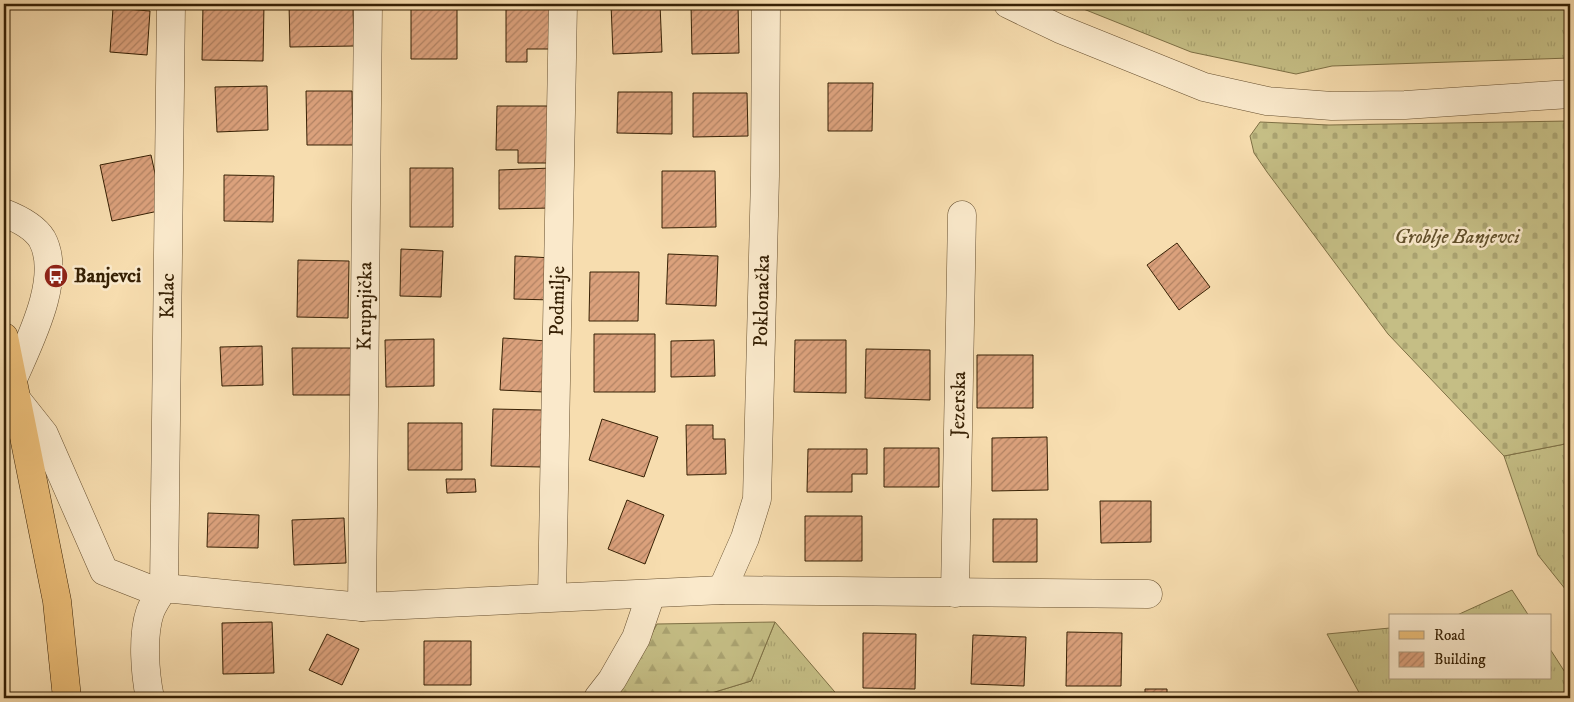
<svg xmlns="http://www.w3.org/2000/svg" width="1574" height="702" font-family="'IM FELL DW Pica',serif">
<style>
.grass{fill:url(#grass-tufts);stroke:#7e7045}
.forest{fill:url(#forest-firs);stroke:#7e7045}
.cemetery{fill:url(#cemetery-stones);stroke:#7e7045}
.building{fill:url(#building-hatch);stroke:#372105}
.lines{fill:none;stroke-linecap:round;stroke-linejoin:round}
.minor-casing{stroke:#675030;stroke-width:29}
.primary-casing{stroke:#372105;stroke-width:29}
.minor{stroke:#fae9cb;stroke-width:28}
.primary{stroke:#ecbe78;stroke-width:28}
.labels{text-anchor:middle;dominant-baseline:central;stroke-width:5;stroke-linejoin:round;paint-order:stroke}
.park-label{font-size:20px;font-style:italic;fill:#62502b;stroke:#fae9cb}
.poi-label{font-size:20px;font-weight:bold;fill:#372105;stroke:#fae9cb;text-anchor:start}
.street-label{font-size:20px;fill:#372105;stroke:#fae9cb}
</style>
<defs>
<pattern id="grass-tufts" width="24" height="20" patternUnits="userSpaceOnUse" patternTransform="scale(1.25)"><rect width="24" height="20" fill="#c5be85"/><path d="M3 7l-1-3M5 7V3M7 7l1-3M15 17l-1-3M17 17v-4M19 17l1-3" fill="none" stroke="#aaa371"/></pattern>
<pattern id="forest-firs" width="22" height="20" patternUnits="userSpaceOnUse" patternTransform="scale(1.25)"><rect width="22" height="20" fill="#c5be85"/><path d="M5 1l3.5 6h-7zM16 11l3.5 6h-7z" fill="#aaa371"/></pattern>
<pattern id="cemetery-stones" width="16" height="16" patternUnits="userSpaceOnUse" patternTransform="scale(1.25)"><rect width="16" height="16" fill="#c5be85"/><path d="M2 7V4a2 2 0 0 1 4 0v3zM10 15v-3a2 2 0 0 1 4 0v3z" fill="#aaa371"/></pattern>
<pattern id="building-hatch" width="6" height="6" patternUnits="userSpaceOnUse" patternTransform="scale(1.25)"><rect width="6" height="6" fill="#dba17c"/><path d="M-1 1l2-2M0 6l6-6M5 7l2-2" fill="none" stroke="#b28364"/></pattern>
</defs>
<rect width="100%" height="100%" fill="#f7ddaf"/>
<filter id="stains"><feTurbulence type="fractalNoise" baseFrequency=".004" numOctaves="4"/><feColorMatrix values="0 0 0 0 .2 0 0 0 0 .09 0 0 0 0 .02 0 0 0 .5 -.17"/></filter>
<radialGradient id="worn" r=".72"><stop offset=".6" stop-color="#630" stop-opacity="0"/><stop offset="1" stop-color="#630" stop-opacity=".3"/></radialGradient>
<path class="grass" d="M 1071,4 L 1570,4 L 1570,58 L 1332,66 L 1296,74 L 1191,52 Z
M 1570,443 L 1570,595 L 1538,555 L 1504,456 Z
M 1512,590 L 1529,616 L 1455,616 Z
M 775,622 L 840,698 L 695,698 L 751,681 Z
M 1390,628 L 1390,678 L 1550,678 L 1550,649 L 1570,680 L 1570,698 L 1362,698 L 1327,634 Z"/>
<path class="forest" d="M 775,622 L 751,681 L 695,698 L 615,698 L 625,684 L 657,624 Z"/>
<path class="cemetery" d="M 1570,121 L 1570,443 L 1504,456 L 1388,334 L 1267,172 L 1254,153 L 1250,136 L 1260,122 L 1329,125 Z"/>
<path class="building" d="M 203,4 L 264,4 L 263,61 L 202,60 Z
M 289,4 L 314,4 L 314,8 L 353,7 L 354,46 L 290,47 Z
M 611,4 L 660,4 L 662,52 L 613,54 Z
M 691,4 L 738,4 L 739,53 L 692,54 Z
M 457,5 L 457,59 L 411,59 L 411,6 Z
M 506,5 L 550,5 L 550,49 L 527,49 L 527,62 L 506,62 Z
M 113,8 L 150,11 L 147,55 L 110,52 Z
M 828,83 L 873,83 L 872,131 L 828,131 Z
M 267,86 L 268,130 L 217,132 L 215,87 Z
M 306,91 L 352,91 L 353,145 L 307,145 Z
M 618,92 L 672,92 L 672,134 L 617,133 Z
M 693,93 L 747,93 L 748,136 L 693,137 Z
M 497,106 L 551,106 L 550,163 L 518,163 L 518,150 L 496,150 Z
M 151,155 L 163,210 L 112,221 L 100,165 Z
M 410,168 L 453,168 L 453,227 L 410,227 Z
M 552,168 L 552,208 L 499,209 L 499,170 Z
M 662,171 L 715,171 L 716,227 L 662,228 Z
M 224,175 L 274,176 L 273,222 L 224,221 Z
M 1177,243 L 1210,287 L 1179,310 L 1147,265 Z
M 401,249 L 443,251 L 441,297 L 400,296 Z
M 668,254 L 718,256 L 716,306 L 666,304 Z
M 515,256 L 553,258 L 552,300 L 514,299 Z
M 298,260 L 349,261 L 348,318 L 297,317 Z
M 590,272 L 639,272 L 638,321 L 589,321 Z
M 594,334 L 655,334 L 655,392 L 594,392 Z
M 503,338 L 547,341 L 544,392 L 500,390 Z
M 434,339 L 434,386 L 386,387 L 385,340 Z
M 714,340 L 715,376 L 671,377 L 671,341 Z
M 795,340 L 846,340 L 846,393 L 794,392 Z
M 262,346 L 263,385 L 222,386 L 220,347 Z
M 292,348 L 352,348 L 352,395 L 293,395 Z
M 866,349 L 930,350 L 930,400 L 865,398 Z
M 977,355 L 1033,355 L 1033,408 L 977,408 Z
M 493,409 L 542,410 L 541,467 L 491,466 Z
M 602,419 L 658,437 L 644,477 L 589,460 Z
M 408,423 L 462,423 L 462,470 L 408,470 Z
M 686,425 L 713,425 L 713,439 L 725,439 L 726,474 L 687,475 Z
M 1047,437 L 1048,490 L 992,491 L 992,438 Z
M 884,448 L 939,448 L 939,487 L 884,487 Z
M 808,449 L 867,449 L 867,474 L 852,474 L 852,492 L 807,492 Z
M 446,479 L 475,479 L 476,492 L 447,493 Z
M 627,500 L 664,515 L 645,564 L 608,549 Z
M 1100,501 L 1151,501 L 1151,542 L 1101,543 Z
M 208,513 L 259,515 L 258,548 L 207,547 Z
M 805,516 L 862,516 L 862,561 L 805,561 Z
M 344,518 L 346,563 L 294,565 L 292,520 Z
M 993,519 L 1037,519 L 1037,562 L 993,562 Z
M 272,622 L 274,673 L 223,674 L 222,623 Z
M 1067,632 L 1122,633 L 1121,686 L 1066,686 Z
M 863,633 L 916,634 L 915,689 L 863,688 Z
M 327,634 L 359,649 L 342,685 L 309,670 Z
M 973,635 L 1026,637 L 1024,686 L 971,684 Z
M 424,641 L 471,641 L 471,685 L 424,685 Z
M 1145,689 L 1167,689 L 1167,698 L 1145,698 Z"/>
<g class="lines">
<g class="minor-casing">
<g id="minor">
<path d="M 1008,4 L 1060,29 L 1204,87 L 1267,101 L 1332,106 L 1405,105 L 1570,94"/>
<path d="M 4,213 C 17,218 34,226 42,239 C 63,278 29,342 13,379"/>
<path d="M 17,400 L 44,434 L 104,571 L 160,593"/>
<path id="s1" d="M 164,588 L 171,4"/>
<path id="s2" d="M 722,590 L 745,538 L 757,499 L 765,176 L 766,4"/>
<path id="s3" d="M 955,593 L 962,215"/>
<path id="s4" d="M 552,597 L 563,4"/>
<path id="s5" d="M 362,607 L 368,4"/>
<path d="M 150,698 C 145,674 142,636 150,612 C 153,604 159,595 164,588 L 362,607 L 722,590 L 1148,594"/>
<path d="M 598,698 L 612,680 L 636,638 L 651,594"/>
</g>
</g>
<g class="primary-casing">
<path id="primary" d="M 4,337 L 57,601 L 67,698"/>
</g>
<use href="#minor" class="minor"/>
<use href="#primary" class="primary"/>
</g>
<defs>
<g id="bus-disc" transform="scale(1.25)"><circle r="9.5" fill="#8f2418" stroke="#fae9cb"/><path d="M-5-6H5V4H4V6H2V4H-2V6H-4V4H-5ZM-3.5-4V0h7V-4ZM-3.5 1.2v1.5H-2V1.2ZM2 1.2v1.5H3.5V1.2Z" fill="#fff"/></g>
</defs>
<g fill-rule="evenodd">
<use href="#bus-disc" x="56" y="276"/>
</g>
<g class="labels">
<g class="park-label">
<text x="1457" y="237">Groblje Banjevci</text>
</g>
<g class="poi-label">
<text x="74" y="276">Banjevci</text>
</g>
<g class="street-label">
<text stroke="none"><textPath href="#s1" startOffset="292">Kalac</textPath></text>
<text stroke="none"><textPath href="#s4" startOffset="296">Podmilje</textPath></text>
<text stroke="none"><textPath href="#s2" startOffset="296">Poklonačka</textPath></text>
<text stroke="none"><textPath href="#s5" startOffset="301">Krupnjička</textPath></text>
<text stroke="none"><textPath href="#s3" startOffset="189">Jezerska</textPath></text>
</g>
</g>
<rect width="1574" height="702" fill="none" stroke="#f7ddaf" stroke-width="20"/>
<rect x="5" y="5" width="1564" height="692" fill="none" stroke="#372105" stroke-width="2.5"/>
<rect x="10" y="10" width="1554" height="682" fill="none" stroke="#372105"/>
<rect x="1389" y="614" width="162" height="65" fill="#fae9cb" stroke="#ac997c"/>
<rect x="1399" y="631" width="25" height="8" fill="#ecbe78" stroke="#ac997c"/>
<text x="1434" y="640" font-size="15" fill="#372105">Road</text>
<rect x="1399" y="652" width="25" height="15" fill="url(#building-hatch)" stroke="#ac997c"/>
<text x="1434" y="664" font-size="15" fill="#372105">Building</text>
<rect width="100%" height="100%" filter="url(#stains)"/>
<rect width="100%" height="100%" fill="url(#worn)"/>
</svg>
